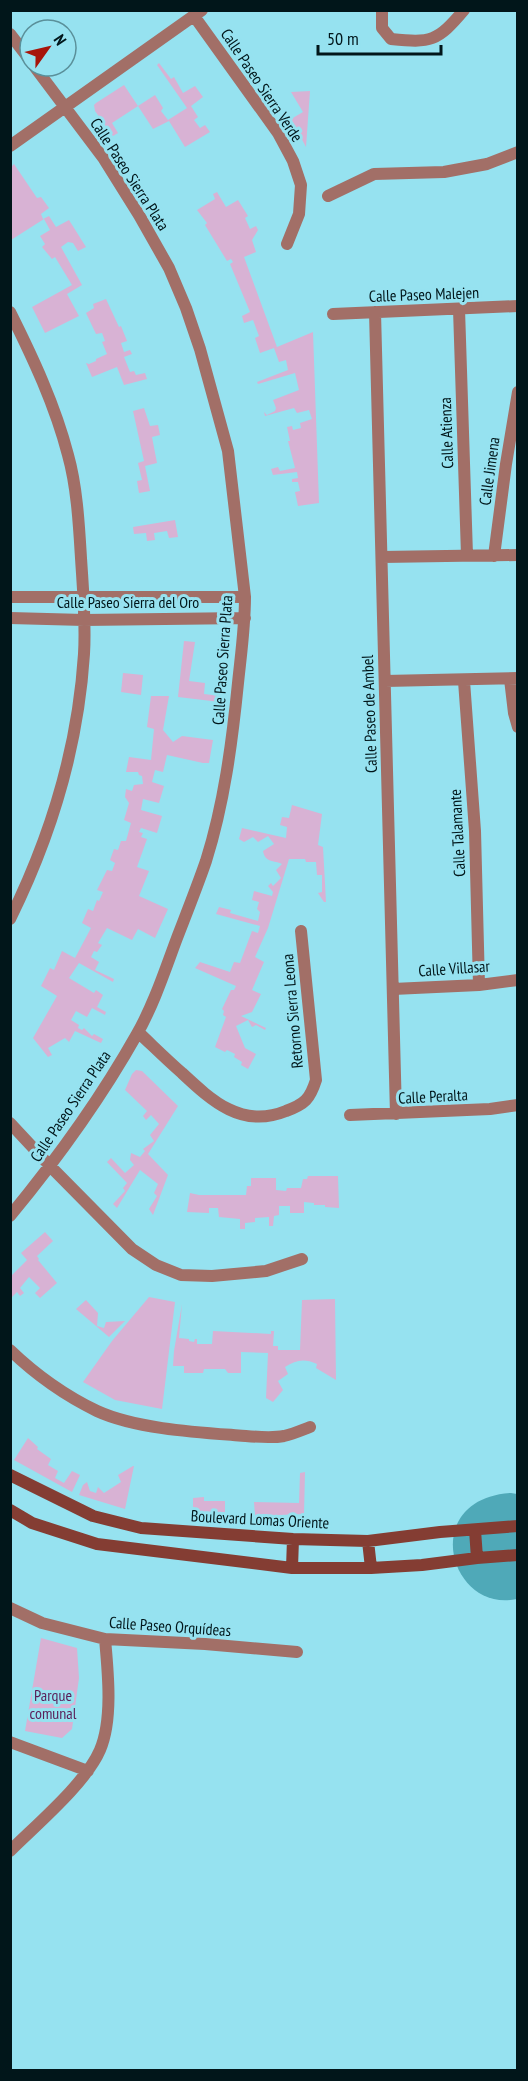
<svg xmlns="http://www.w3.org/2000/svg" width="528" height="2081" font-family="'PT Sans Narrow',sans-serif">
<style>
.green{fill:#d8b2d4}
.water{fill:#4fa9b8}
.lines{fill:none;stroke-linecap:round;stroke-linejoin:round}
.street{stroke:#a26f67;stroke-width:12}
.secondary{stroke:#843d33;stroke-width:12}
.labels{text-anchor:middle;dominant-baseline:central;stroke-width:6;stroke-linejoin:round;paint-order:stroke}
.street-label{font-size:16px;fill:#01161a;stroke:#96e2f0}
.park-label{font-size:16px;fill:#5a1d58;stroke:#96e2f0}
</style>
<rect width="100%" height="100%" fill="#96e2f0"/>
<path class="green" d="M 159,63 L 171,79 L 174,77 L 183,93 L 195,86 L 203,97 L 191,106 L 198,117 L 194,120 L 200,128 L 205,125 L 210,132 L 185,147 L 169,121 L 153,129 L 138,106 L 112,123 L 118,133 L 113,136 L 95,111 L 94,105 L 96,103 L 124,85 L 138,106 L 155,95 L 163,108 L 161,111 L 168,120 L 187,108 L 157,65 Z
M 310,91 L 306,147 L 291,119 L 303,112 L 291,92 Z
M 14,164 L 37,198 L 41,197 L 49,208 L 41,214 L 43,219 L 49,216 L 56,227 L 69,220 L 86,247 L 78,251 L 73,243 L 68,242 L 61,247 L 82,285 L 67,294 L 79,316 L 45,333 L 32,307 L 72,285 L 55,257 L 52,259 L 42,247 L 45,244 L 40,236 L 50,230 L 44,219 L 11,240 L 11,167 Z
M 217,192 L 226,207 L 238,200 L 248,216 L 245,218 L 250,229 L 256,226 L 258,230 L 252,240 L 256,252 L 244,257 L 277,347 L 313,332 L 319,503 L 298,506 L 295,492 L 300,491 L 298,482 L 292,482 L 292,479 L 298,478 L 297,472 L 273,475 L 271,469 L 278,467 L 280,471 L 295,468 L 288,441 L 290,441 L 287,427 L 292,426 L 293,430 L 301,428 L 300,423 L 312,419 L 309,410 L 297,413 L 294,408 L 265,416 L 264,412 L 267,415 L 275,411 L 276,408 L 273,400 L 299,390 L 295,373 L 258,384 L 257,382 L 288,370 L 286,360 L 279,362 L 274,348 L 260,353 L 255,338 L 259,336 L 253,320 L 244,323 L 242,316 L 250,312 L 230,264 L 233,262 L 231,259 L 227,261 L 205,225 L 207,223 L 197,210 L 215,199 L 213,194 Z
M 106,299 L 119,327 L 121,326 L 127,341 L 121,343 L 124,352 L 130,350 L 132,354 L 124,357 L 130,372 L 134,371 L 136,375 L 145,373 L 147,379 L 124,385 L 117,367 L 92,377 L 86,363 L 89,364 L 96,361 L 96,359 L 107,354 L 102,342 L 105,341 L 102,333 L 96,334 L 86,313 L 94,308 L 93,304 Z
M 144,408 L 150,426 L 158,425 L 160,435 L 152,437 L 157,463 L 145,466 L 150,491 L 139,493 L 137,481 L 142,480 L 138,463 L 144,461 L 133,411 Z
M 175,520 L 178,537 L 169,538 L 167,531 L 154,533 L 155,540 L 147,541 L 146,533 L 134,534 L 133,527 Z
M 184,641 L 195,642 L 189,681 L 205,683 L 204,694 L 221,696 L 220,702 L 178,697 Z
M 123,673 L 143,675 L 141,695 L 121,692 Z
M 151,696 L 169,696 L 163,730 L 173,742 L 182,736 L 213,740 L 209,763 L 203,763 L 167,755 L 163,772 L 155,770 L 152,782 L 164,786 L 159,803 L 143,799 L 141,810 L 162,816 L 157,833 L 141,828 L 139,832 L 143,833 L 141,837 L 147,839 L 137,867 L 149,871 L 139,896 L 168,909 L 155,938 L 138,929 L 132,940 L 107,928 L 98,943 L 102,945 L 97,952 L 94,951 L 91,957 L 99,962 L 95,970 L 114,979 L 113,982 L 79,963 L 69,978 L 94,993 L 96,990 L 103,995 L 97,1007 L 106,1012 L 105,1015 L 92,1008 L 87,1017 L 76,1011 L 71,1020 L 79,1025 L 78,1028 L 82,1030 L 84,1028 L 92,1036 L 94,1034 L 103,1039 L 101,1043 L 75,1031 L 69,1042 L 65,1038 L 48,1048 L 52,1055 L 48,1057 L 33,1038 L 57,996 L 41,986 L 50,968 L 54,970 L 62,951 L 75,958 L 91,928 L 82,923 L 88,909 L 93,911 L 97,900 L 99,901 L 103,892 L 97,890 L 107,870 L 112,871 L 115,863 L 110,860 L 114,849 L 118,850 L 121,841 L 126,841 L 131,823 L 124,820 L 129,803 L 125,797 L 126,789 L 132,791 L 134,785 L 143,784 L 142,776 L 139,775 L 138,772 L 126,772 L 129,757 L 151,760 L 154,729 L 147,727 Z
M 292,805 L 322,814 L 318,845 L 323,847 L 326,902 L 324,902 L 318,893 L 322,892 L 322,875 L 317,875 L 316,862 L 306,862 L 305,859 L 289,859 L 268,928 L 255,957 L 264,962 L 252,990 L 261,994 L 252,1012 L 241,1016 L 266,1028 L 265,1030 L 256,1025 L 252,1027 L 248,1020 L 236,1026 L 245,1048 L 256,1054 L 248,1069 L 241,1065 L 242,1062 L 234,1057 L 235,1054 L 227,1050 L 225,1052 L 215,1047 L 226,1017 L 223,1015 L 224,1011 L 222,1009 L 231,990 L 234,990 L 236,986 L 195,968 L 200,962 L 230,972 L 234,962 L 240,963 L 252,931 L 258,933 L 260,926 L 216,914 L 219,907 L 231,910 L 230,913 L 258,921 L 260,912 L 257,909 L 259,902 L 252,900 L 254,891 L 272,896 L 273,892 L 268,886 L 271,883 L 273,886 L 281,878 L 276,870 L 282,864 C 274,860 265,863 263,851 L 274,844 L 268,836 L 258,842 L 253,837 L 244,842 L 239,839 L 242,828 L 286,838 L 287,827 L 280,825 L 282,817 L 289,818 Z
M 136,1070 L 142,1071 L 178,1106 L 148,1154 L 168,1175 L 153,1215 L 149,1209 L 157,1196 L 154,1193 L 158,1184 L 140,1170 L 117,1208 L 113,1204 L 125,1191 L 123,1188 L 127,1183 L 107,1162 L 111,1158 L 125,1173 L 134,1165 L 130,1160 L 131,1153 L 140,1157 L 145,1151 L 143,1149 L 154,1141 L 150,1135 L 159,1124 L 151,1115 L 146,1120 L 143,1116 L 147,1111 L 125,1090 L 132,1074 Z
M 308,1176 L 338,1176 L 339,1208 L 325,1207 L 325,1205 L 314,1205 L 314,1203 L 304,1202 L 304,1213 L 290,1213 L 290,1206 L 279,1206 L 279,1215 L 274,1216 L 273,1226 L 269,1226 L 269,1217 L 255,1218 L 255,1222 L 245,1223 L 245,1229 L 240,1229 L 240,1219 L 219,1217 L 218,1208 L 209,1208 L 209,1213 L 187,1212 L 190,1193 L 199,1195 L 246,1195 L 247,1186 L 251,1186 L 251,1178 L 276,1178 L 276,1190 L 286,1191 L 287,1188 L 301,1188 L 303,1179 L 307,1179 Z
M 45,1232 L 53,1241 L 37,1256 L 39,1259 L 38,1260 L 57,1283 L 40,1298 L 35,1293 L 40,1288 L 29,1277 L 20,1288 L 24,1293 L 20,1296 L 17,1292 L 11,1298 L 11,1276 L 27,1260 L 21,1253 Z
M 149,1297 L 175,1302 L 162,1409 L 115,1400 L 83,1382 L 112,1341 Z
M 335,1299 L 336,1380 L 316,1368 L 317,1364 C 304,1358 296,1360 285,1367 L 288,1374 L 278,1381 L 283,1390 L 273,1402 L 266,1398 L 268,1353 L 241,1352 L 241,1373 L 228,1373 L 225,1369 L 204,1369 L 203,1373 L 184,1373 L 184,1366 L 173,1366 L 174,1351 L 182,1304 L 179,1338 L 189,1339 L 189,1341 L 194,1342 L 195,1339 L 197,1339 L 197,1344 L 212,1344 L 213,1331 L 271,1334 L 271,1331 L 274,1331 L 273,1346 L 278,1346 L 278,1350 L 300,1350 L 302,1300 Z
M 86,1300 L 98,1313 L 97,1326 L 104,1328 L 106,1322 L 125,1321 L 109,1337 L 76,1309 Z
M 28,1438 L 38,1447 L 37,1449 L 51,1459 L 48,1465 L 58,1471 L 55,1478 L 64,1483 L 72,1471 L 80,1475 L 72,1492 L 14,1460 Z
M 133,1466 L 134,1466 L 125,1509 L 79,1495 L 83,1485 L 87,1482 L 90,1491 L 96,1493 L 98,1487 L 104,1493 L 121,1482 L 118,1475 Z
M 305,1472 L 304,1514 L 255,1516 L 254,1502 L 299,1503 L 300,1473 Z
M 204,1497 L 204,1501 L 225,1501 L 225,1515 L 193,1515 L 193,1498 Z
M 41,1638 L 77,1648 L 79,1678 L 72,1729 L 62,1738 L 25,1731 Z"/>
<path class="water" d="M 511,1493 L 517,1494 L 517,1599 C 449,1614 418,1499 511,1493 Z"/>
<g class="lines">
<path class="street" d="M 382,10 L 382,28 L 391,39 C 431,43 437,42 464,10
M 194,16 L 278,133 L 293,161 L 301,185 L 299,214 L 287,244
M 10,34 L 30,60
M 10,146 L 202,10
M 328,196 L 374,174 L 444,172 L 487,164 L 518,152
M 459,309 L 467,555
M 10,312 C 33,358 55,405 68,455 C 77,487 79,525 81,558 C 83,590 86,622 84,654 C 78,748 52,834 10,919
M 375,312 L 396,1114
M 333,314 L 518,306
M 494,556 L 506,464 L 518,392
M 382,557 L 518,555
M 10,597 L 245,597
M 10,618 L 84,620 L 245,618
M 510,679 L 514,713 L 518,727
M 385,681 L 518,678
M 464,681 L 475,831 L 479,985
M 393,989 L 479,985 L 518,980
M 138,1032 C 153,1046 167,1060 182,1073 C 212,1101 242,1129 286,1111 C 305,1104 310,1099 316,1080 L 301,931
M 350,1115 L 490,1109 L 518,1105
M 10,1123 L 51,1167 L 132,1249 L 156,1265 L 181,1275 L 212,1276 L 266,1271 L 302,1259
M 10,1216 C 57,1159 101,1098 137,1034 C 154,1004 165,970 177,938 C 187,912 197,887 206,861 C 224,804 232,743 238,683 C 241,654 245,626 245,597 L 228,451 L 200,349 L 186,308 L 169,268 L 139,215 L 104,159 L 34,66
M 10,1350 C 35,1374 66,1396 97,1411 C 134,1428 192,1432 233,1435 C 250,1436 268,1439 284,1436 C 293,1434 302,1430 310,1427
M 10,1608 L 42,1623 L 105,1639 L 205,1644 L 297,1652
M 10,1742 L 88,1771
M 10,1851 C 36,1825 86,1783 100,1750 C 113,1720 108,1672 105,1639"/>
<path class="secondary" d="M 10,1475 L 93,1516 L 141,1528 L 293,1539 L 368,1541 L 440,1532 L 518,1526
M 10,1510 L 32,1523 L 97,1544 L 292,1568 L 371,1568 L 422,1565 L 477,1558 L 518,1555
M 475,1530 L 477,1558
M 368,1541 L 371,1568
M 292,1568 L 293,1539"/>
</g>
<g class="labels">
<g class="street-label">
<text transform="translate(262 85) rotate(56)">Calle Paseo Sierra Verde</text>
<text transform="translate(130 174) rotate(57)">Calle Paseo Sierra Plata</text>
<text transform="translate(424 294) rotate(-2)">Calle Paseo Malejen</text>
<text transform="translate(446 433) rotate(-92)">Calle Atienza</text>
<text transform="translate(489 471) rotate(-82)">Calle Jimena</text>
<text x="128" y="602">Calle Paseo Sierra del Oro</text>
<text transform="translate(222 660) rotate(-86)">Calle Paseo Sierra Plata</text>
<text transform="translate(369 714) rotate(-92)">Calle Paseo de Ambel</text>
<text transform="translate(457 833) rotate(-93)">Calle Talamante</text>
<text transform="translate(454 968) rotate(-4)">Calle Villasar</text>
<text transform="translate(292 1011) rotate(-95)">Retorno Sierra Leona</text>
<text transform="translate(433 1096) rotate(-3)">Calle Peralta</text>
<text transform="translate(70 1106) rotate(-56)">Calle Paseo Sierra Plata</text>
<text transform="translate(260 1519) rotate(3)">Boulevard Lomas Oriente</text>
<text transform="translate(170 1626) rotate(4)">Calle Paseo Orquídeas</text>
</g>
<g class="park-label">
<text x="53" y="1695">Parque<tspan x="53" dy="18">comunal</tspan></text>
</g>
</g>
<rect width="528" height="2081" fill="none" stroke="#01161a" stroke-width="24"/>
<g transform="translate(48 48) rotate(56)"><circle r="28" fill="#96e2f0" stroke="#5a909a" stroke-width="1.5"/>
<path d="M0-4.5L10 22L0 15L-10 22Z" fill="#a7140a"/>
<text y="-9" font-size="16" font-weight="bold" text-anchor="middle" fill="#01161a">N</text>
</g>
<path d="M318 45v9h123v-9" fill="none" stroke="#01161a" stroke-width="3"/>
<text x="327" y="45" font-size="18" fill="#01161a" stroke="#96e2f0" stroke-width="4.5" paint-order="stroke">50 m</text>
</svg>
